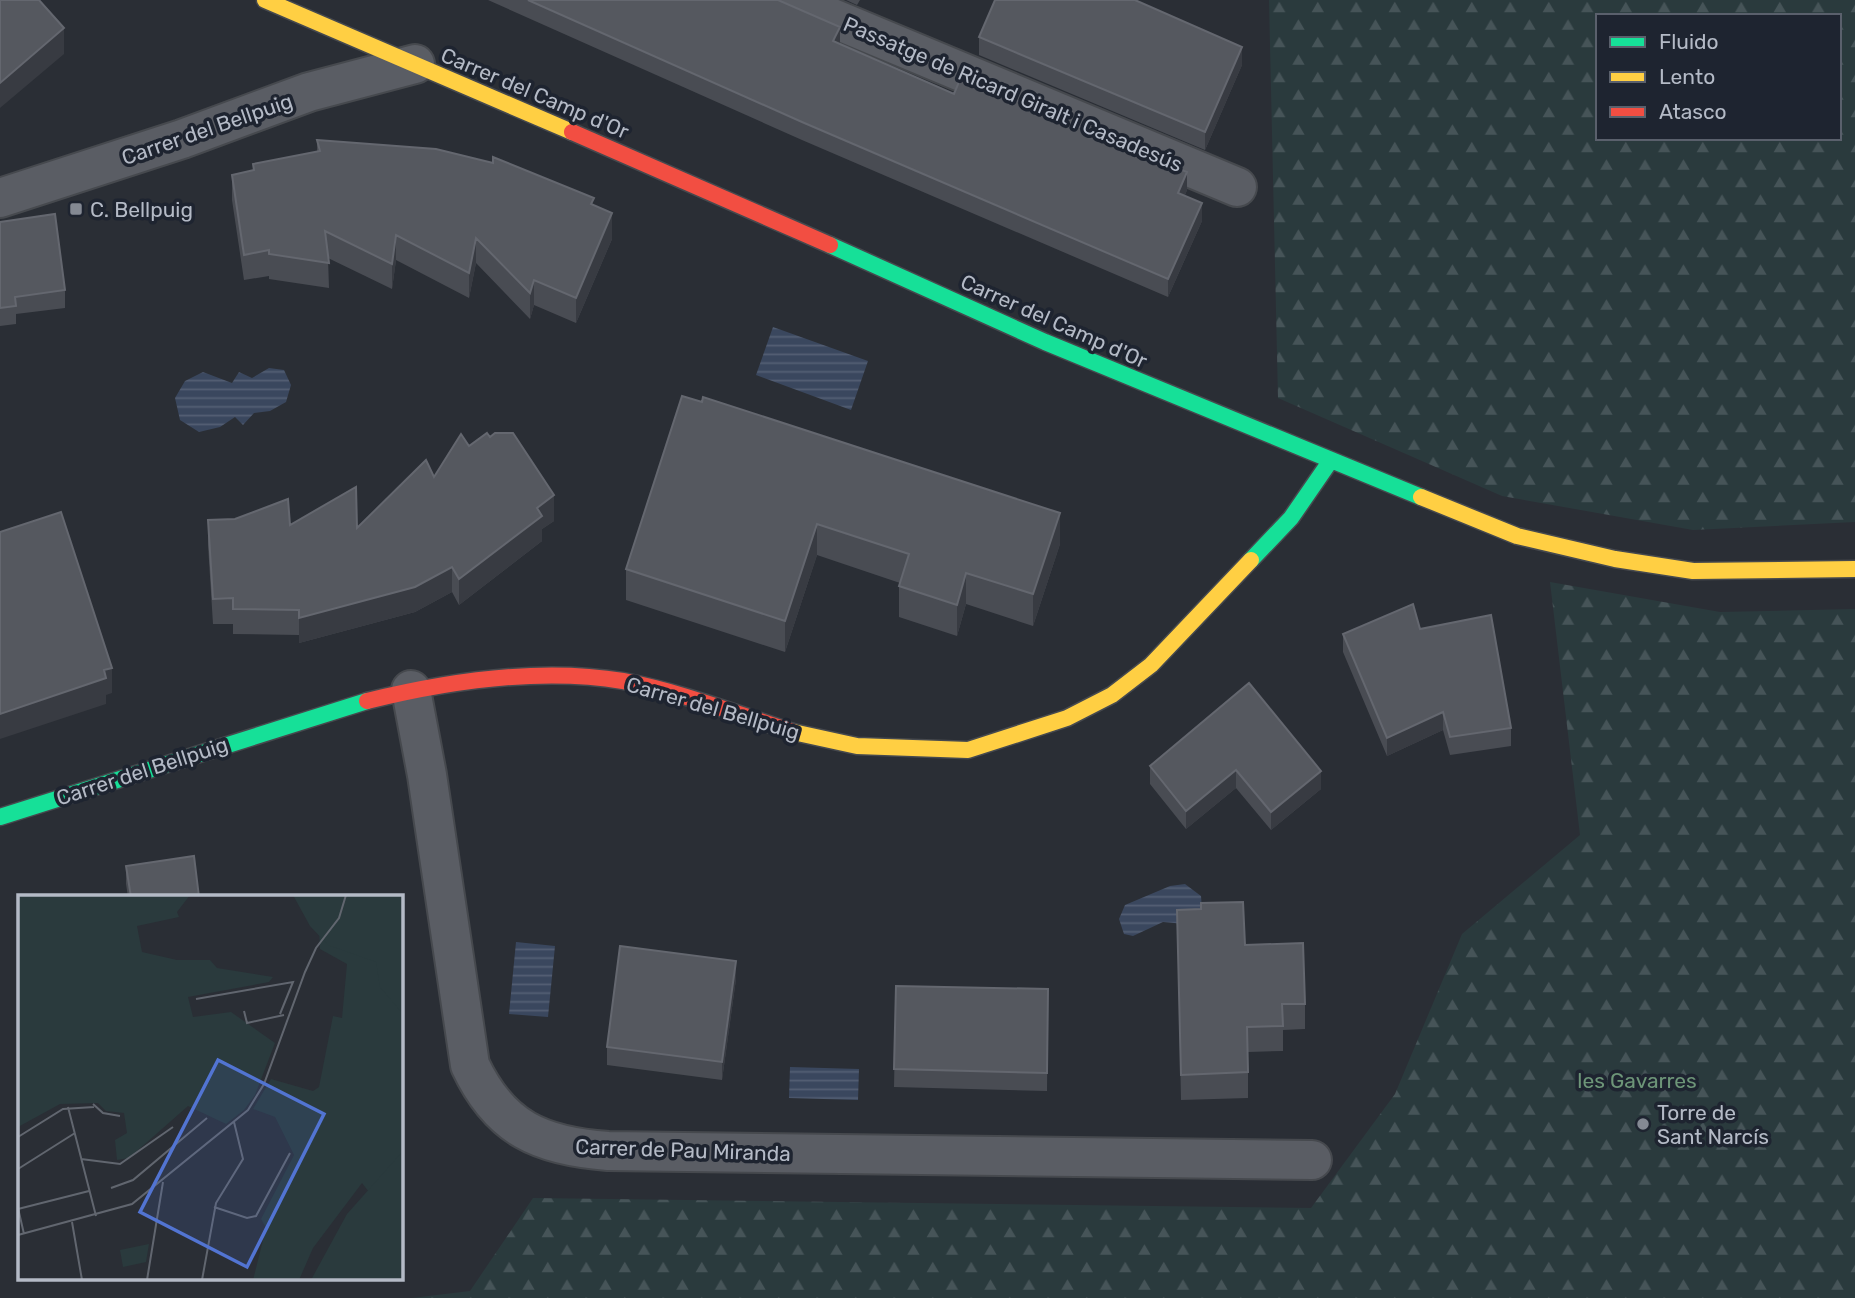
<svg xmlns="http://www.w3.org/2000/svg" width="1855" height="1298" font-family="Rubik,sans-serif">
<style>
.forest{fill:url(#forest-firs);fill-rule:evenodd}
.water{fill:url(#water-rules)}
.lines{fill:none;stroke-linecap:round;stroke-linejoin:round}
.street-casing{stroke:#46494e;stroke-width:42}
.fast-casing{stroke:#46494e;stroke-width:19}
.slow-casing{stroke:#46494e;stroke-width:19}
.jam-casing{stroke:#46494e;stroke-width:19}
.street{stroke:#5a5d64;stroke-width:38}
.fast{stroke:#16e098;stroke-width:16}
.slow{stroke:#ffcf43;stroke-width:16}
.jam{stroke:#f24e42;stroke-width:16}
.wall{fill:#494c53}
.shaded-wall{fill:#383b42}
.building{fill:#55585f;stroke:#64676f;stroke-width:2}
.poi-dot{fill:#848993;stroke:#1e2430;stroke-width:2.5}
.labels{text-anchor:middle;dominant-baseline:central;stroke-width:7;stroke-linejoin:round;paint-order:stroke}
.street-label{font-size:21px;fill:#b4bac6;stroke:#1e2430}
.poi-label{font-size:21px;fill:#b4bac6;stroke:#1e2430;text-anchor:start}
.park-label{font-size:21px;fill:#6d9578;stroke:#1e2430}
.inset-road{fill:none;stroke:#61666f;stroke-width:2}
.view{fill:#5274d2;fill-opacity:0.15;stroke:#5274d2;stroke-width:3.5}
.inset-edge{fill:none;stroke:#b4bac6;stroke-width:3.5}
</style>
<defs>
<pattern id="forest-firs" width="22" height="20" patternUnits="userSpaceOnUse" patternTransform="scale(1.75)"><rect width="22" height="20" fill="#2a3a3d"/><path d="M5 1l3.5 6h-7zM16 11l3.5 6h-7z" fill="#465458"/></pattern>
<pattern id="water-rules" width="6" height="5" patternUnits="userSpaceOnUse" patternTransform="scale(1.75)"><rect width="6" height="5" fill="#3a475e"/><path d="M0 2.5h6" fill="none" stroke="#545f74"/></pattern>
</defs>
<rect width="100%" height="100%" fill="#2a2e35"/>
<path class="forest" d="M 1269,0 L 1855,0 L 1855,522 L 1693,530 L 1502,496 L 1278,398 ZM 1598,16 L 1839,16 L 1839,138 L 1598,138 Z
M 1550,582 L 1720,612 L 1855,609 L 1855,1298 L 412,1298 L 470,1291 L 533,1198 L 1311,1208 L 1395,1094 L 1462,934 L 1580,835 Z"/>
<path class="water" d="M 773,327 L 868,361 L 851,410 L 756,375 Z
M 269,368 L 284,370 L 291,385 L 286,402 L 270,411 L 254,413 L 243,425 L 235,417 L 220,427 L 199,432 L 180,420 L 175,398 L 185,381 L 203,372 L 232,383 L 239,372 L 252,378 Z
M 1185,884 L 1201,896 L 1202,909 L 1185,924 L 1163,922 L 1133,936 L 1124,934 L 1119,919 L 1125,905 L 1170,886 Z
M 516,942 L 555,946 L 548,1017 L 509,1014 Z
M 790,1067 L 859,1069 L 858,1100 L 789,1098 Z"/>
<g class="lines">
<g class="street-casing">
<path id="street" d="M 789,0 L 1237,187
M 0,198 L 182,139 L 309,92 L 415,64
M 411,690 L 427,775 L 470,1065 C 500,1129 541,1146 608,1151 L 1312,1160"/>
</g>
<g class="fast-casing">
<path id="fast" d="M 830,245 L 1045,342 L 1421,497
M 1251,560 L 1291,518 L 1331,460
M 0,817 L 367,701"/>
</g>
<g class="slow-casing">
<path id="slow" d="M 265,0 L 572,132
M 1421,497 L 1517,536 L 1615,559 L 1693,571 L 1855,569
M 793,732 L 857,746 L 968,750 L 1067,718 L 1112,695 L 1151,665 L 1251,560"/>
</g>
<g class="jam-casing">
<path id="jam" d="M 572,132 L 830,245
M 367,701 C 448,681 540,667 623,681 C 681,692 737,714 793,732"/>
</g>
<use href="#street" class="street"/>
<use href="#fast" class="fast"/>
<use href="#slow" class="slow"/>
<use href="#jam" class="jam"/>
</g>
<path class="wall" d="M 488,0 L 778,0 L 840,44 L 954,94 L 1187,190 L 1185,195 L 1202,221 L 1168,297 L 802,140 Z
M 846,0 L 860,0 L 857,5 Z
M 979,37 L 1242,65 L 1205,150 L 979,55 Z
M 317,140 L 594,205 L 612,239 L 576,323 L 534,305 L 530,319 L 476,263 L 469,298 L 396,260 L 392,289 L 328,258 L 329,288 L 269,279 L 269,276 L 244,280 L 232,200 L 232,175 L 253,170 L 253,164 L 317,152 Z
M 0,222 L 65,290 L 65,308 L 16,314 L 16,324 L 0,326 Z
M 682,396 L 1060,544 L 1033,626 L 966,604 L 957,636 L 899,617 L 899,586 L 900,583 L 817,555 L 785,652 L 626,600 L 626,569 Z
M 469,446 L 554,521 L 542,529 L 542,541 L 459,605 L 452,592 L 415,612 L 299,643 L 299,635 L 233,634 L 233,624 L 213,624 L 208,545 L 208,520 L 290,525 L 357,528 L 434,477 Z
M 1420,629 L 1511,728 L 1511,746 L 1450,755 L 1443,730 L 1387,756 L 1343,652 L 1343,634 Z
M 1249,683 L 1321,789 L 1271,830 L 1236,788 L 1186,829 L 1150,784 L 1150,766 Z
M 126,866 L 199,897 L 128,897 L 126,884 Z
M 1177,910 L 1245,945 L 1305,1004 L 1305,1029 L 1283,1030 L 1283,1051 L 1248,1052 L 1248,1098 L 1181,1100 Z
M 736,979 L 722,1080 L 607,1065 L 607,1047 Z
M 896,986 L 1048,989 L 1047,1091 L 894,1087 Z"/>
<path class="shaded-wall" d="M 840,27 L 840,45 L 833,41 Z
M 64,28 L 64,54 L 0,108 L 0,83 Z
M 1242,47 L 1242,65 L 1205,150 L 1205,132 Z
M 1187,172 L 1187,190 L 1178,211 L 1178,193 Z
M 1202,203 L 1202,221 L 1168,297 L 1168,279 Z
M 612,213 L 612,239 L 576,323 L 576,298 Z
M 396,235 L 396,260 L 392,289 L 392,264 Z
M 476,238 L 476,263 L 469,298 L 469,273 Z
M 534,280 L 534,305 L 530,319 L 530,293 Z
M 554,495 L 554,521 L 542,529 L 542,541 L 459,605 L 459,579 L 537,508 Z
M 1060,513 L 1060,544 L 1033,626 L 1033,594 Z
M 817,524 L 817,555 L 785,652 L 785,621 Z
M 452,567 L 452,592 L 415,612 L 299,643 L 299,618 Z
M 966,573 L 966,604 L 957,636 L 957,605 Z
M 112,668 L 112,693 L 106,695 L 106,704 L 0,739 L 0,714 Z
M 1443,712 L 1443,730 L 1387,756 L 1387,738 Z
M 1236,770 L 1236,788 L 1186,829 L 1186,811 Z
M 1321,771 L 1321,789 L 1271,830 L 1271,812 Z
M 736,961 L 736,979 L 722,1080 L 722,1062 Z"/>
<path class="building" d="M 0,0 L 39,0 L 64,28 L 0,83 Z
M 528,0 L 778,0 L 840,27 L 833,41 L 954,94 L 961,77 L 1187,172 L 1178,193 L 1202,203 L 1168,279 L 802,122 Z
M 995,0 L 1135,0 L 1242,47 L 1205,132 L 979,37 Z
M 317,140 L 436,149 L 493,163 L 493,157 L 594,198 L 591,204 L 612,213 L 576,298 L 534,280 L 530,293 L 476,238 L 469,273 L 396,235 L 392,264 L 325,231 L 329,263 L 269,254 L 269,250 L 244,255 L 232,175 L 254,170 L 253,164 L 320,151 Z
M 55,214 L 65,290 L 15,297 L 16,306 L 0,308 L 0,222 Z
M 682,396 L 702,402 L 703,397 L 1060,513 L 1033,594 L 966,573 L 957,605 L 899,586 L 909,554 L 817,524 L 785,621 L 626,569 Z
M 487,433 L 490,437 L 495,433 L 513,433 L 554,495 L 537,508 L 542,516 L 459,579 L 452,567 L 415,587 L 299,618 L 299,610 L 233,609 L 233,598 L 213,599 L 208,520 L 235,519 L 288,499 L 290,525 L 356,487 L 357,528 L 426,460 L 434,477 L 461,434 L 469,446 Z
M 61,512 L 112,668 L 104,670 L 106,678 L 0,714 L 0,532 Z
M 1413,604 L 1420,629 L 1491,615 L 1511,728 L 1450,737 L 1443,712 L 1387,738 L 1343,634 Z
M 1249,683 L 1321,771 L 1271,812 L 1236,770 L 1186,811 L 1150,766 Z
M 194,856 L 199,897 L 131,897 L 126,866 Z
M 1243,902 L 1245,945 L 1303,943 L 1305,1004 L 1282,1004 L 1283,1026 L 1247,1027 L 1248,1072 L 1181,1075 L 1177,910 L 1201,909 L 1201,903 Z
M 620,946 L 736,961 L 722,1062 L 607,1047 Z
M 896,986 L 1048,989 L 1047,1073 L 894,1069 Z"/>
<g class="poi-dot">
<rect x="69" y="202" width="14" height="14" rx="3.5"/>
<circle cx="1643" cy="1124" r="7"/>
</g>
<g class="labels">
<g class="street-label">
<text transform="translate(535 93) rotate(23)">Carrer del Camp d'Or</text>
<text transform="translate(1013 94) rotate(23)">Passatge de Ricard Giralt i Casadesús</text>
<text transform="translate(207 129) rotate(-19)">Carrer del Bellpuig</text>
<text transform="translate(1054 321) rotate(24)">Carrer del Camp d'Or</text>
<text transform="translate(713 708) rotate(16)">Carrer del Bellpuig</text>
<text transform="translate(142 771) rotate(-18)">Carrer del Bellpuig</text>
<text transform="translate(683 1150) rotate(2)">Carrer de Pau Miranda</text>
</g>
<g class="poi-label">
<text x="90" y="209">C. Bellpuig</text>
<text x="1657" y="1112">Torre de<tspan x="1657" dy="24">Sant Narcís</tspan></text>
</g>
<g class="park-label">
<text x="1637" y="1080">les Gavarres</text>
</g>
</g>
<g transform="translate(18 895)">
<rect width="385" height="385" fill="#2a2e35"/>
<path d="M 0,0 L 172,0 L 159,17 L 161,22 L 119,31 L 124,57 L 159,65 L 192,65 L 199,73 L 255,82 L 251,87 L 170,102 L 175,122 L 213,117 L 257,148 L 237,200 L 226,215 L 208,229 L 170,211 L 111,263 L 99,265 L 97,245 L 109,238 L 106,218 L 88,216 L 80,208 L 42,209 L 0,232 ZM 385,0 L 385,341 L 344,288 L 295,353 L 281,385 L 235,385 L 248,333 L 243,324 L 276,260 L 257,222 L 235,214 L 253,184 L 295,196 L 301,192 L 315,121 L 324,123 L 329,69 L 302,54 L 300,11 Z" fill="#2a3a3d"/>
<path d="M 275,0 L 385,0 L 385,119 L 362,92 L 358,67 L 310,50 L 292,31 ZM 385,256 L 385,385 L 293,385 L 329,319 ZM 131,349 L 128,367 L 105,372 L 102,355 Z" fill="#2a3a3d"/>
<path class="inset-road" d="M 178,104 L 275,87 L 262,119M 226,116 L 229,128 L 266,120M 75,209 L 85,218 L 102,221M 50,212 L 78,321M 0,242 L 45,214 L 76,212M 63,264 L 102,269 L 155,232M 0,274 L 57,238M 93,293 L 115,285 L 189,223M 196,312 L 229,323 L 238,321 L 272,258M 0,313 L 6,339M 0,314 L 71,296M 54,327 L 64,385M 0,340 L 114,309 L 230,215 L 246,189 L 287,77 L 298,53 L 321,23 L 328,0M 129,385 L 145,287M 184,385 L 198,308 L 225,264 L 216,227"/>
<path class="view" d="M 200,165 L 306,219 L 229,372 L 122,317 Z"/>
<rect width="385" height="385" class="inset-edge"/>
</g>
<rect x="1596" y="14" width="245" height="126" fill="#1e2430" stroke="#5a606c" stroke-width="2"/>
<rect x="1610" y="37" width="35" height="10" fill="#16e098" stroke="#5a606c" stroke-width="2"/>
<text x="1659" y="49" font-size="21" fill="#b4bac6">Fluido</text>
<rect x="1610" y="72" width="35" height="10" fill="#ffcf43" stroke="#5a606c" stroke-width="2"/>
<text x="1659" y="84" font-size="21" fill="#b4bac6">Lento</text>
<rect x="1610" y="107" width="35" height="10" fill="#f24e42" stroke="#5a606c" stroke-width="2"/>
<text x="1659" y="119" font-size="21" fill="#b4bac6">Atasco</text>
</svg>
